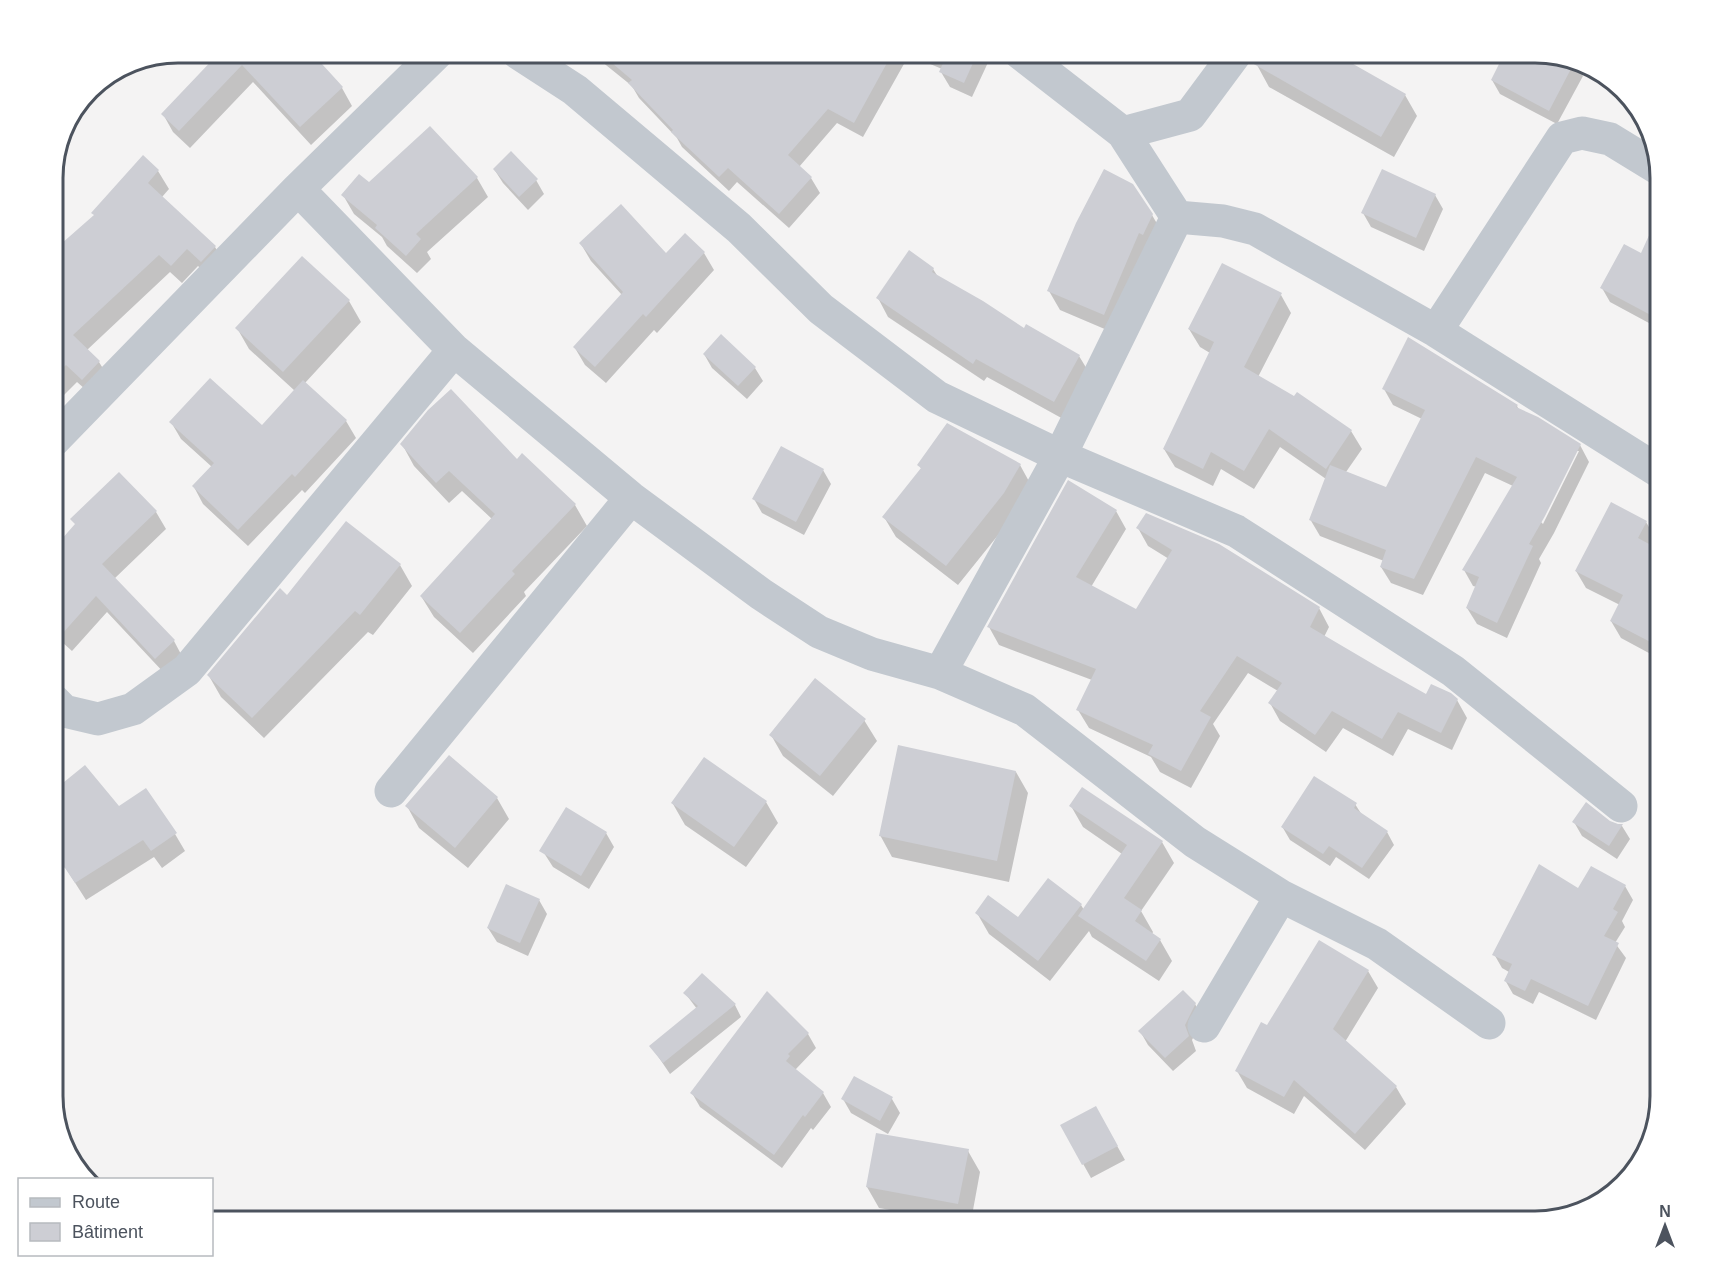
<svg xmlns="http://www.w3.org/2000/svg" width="1713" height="1274" font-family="Arial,sans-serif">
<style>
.shadow{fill:#0003;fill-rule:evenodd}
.building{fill:#cdced4}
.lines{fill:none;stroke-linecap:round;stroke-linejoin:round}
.minor{stroke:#c2c8cf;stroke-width:33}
.rim{fill:none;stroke:#4c535e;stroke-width:3}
</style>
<rect width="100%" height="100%" fill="#f4f3f3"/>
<path class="shadow" d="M 220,53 L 313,53 L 310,55 L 342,88 L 352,106 L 311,145 L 253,82 L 190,148 L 173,132 L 163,114 Z
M 591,53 L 989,53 L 991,56 L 972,97 L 950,87 L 941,72 L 942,69 L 909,55 L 863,137 L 837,123 L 799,167 L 811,178 L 820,193 L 789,228 L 737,182 L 729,191 L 682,147 L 677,138 L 639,98 L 632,86 Z
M 1536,53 L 1577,67 L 1583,76 L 1557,124 L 1500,94 L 1492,80 Z
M 1257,65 L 1405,95 L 1417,116 L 1394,157 L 1269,87 Z
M 430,128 L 477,178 L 488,197 L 427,252 L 431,259 L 417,273 L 387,246 L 382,237 L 354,214 L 343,195 L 369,184 Z
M 143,157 L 158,171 L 169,189 L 162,197 L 215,247 L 226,265 L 212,279 L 198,266 L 182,283 L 170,272 L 87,350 L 99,362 L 110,380 L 94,397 L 77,382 L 53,406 L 53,253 L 95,216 Z
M 494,169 L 536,180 L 544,194 L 528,210 L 503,183 Z
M 1435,195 L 1443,209 L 1424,251 L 1371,227 L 1363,213 Z
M 1660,214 L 1660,329 L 1610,302 L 1602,288 L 1641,255 Z
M 1152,215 L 1163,234 L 1114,333 L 1060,310 L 1049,291 Z
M 581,244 L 666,255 L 704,253 L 714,270 L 657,333 L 654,330 L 606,383 L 585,365 L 575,348 L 622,295 L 591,261 Z
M 933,269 L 938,277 L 1024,330 L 1079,356 L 1090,374 L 1065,420 L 987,377 L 984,381 L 888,317 L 878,298 Z
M 1281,295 L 1291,313 L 1258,377 L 1351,431 L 1362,449 L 1346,472 L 1387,489 L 1422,419 L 1393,405 L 1384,389 L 1517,406 L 1519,410 L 1580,445 L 1589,462 L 1554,533 L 1539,559 L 1541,563 L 1507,638 L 1477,624 L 1467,608 L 1477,587 L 1473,586 L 1464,570 L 1513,486 L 1485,473 L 1423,595 L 1391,583 L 1381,567 L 1384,561 L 1320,536 L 1310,519 L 1326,479 L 1280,447 L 1254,489 L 1221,469 L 1213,486 L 1175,467 L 1164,449 L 1210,353 L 1200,347 L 1189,329 ZM 1576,451 L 1579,451 L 1543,524 L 1541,522 Z
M 349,301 L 361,322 L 305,383 L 346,421 L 356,438 L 305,493 L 302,490 L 248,546 L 203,504 L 194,487 L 212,467 L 181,439 L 171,422 L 262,427 L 295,391 L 249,349 L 237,328 Z
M 704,354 L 755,368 L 763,381 L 747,399 L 712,368 Z
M 402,444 L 517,461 L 575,505 L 587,526 L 524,592 L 526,596 L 473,653 L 434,617 L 421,596 L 492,519 L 462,491 L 449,503 L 414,466 Z
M 919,465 L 1020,465 L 1031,485 L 1015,514 L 958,585 L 896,537 L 884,517 L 922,470 Z
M 823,470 L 831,484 L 804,535 L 762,513 L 754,499 Z
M 119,474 L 156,512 L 166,529 L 114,579 L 174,641 L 183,658 L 166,675 L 107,612 L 72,651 L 53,634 L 53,551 Z
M 1116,511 L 1126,529 L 1091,587 L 1137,611 L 1169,559 L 1148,546 L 1138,528 L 1319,608 L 1329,627 L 1324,637 L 1427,696 L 1457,700 L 1467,718 L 1452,750 L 1408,729 L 1393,756 L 1343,728 L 1326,752 L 1280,721 L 1270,703 L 1278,691 L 1248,673 L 1213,724 L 1220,736 L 1191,788 L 1160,772 L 1151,757 L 1089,728 L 1078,710 L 1092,680 L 999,645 L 989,627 Z
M 1646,522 L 1656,539 L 1652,547 L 1660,551 L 1660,659 L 1621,638 L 1611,621 L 1620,605 L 1586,588 L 1576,571 Z
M 400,565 L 412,586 L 373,635 L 368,632 L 264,738 L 221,697 L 209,676 L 287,597 Z
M 864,720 L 877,741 L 833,796 L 783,756 L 771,735 Z
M 85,767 L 119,808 L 175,834 L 185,851 L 162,868 L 154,857 L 86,900 L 65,867 L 54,876 L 53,874 L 53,793 Z
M 1016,772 L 1028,793 L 1009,882 L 892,857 L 880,835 Z
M 497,798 L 509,819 L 468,868 L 419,828 L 407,806 Z
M 766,802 L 778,823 L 746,867 L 685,825 L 673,804 Z
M 1355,804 L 1362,815 L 1387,832 L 1394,845 L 1369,879 L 1336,857 L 1330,866 L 1290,840 L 1283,828 Z
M 1071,806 L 1162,842 L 1174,863 L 1141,911 L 1153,932 L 1152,934 L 1160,940 L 1172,961 L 1159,981 L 1092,937 L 1089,931 L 1050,981 L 989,934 L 977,913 L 1019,920 L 1081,905 L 1084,910 L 1122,854 L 1083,827 Z
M 1574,822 L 1609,822 L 1622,826 L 1630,839 L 1617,859 L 1582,836 Z
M 606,833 L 614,847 L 589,889 L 553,867 L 544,853 Z
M 1625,886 L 1633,900 L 1622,921 L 1625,927 L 1615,943 L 1626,958 L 1596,1020 L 1539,992 L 1533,1004 L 1513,994 L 1505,980 L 1509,972 L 1502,968 L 1494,954 L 1579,890 Z
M 539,900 L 547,914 L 528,956 L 497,942 L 488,928 Z
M 1368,971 L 1378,988 L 1345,1042 L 1396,1087 L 1406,1104 L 1365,1150 L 1304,1096 L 1294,1114 L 1247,1088 L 1237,1071 L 1267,1027 Z
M 702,975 L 735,1005 L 741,1017 L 670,1074 L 651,1046 L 697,1009 L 685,993 Z
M 767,994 L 808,1034 L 816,1048 L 796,1069 L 796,1071 L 823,1093 L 831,1107 L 813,1130 L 811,1128 L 782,1168 L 700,1107 L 692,1093 Z
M 1195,1004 L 1203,1018 L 1192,1040 L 1196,1051 L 1173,1071 L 1148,1045 L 1140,1031 Z
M 843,1099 L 892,1099 L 900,1113 L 888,1134 L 851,1113 Z
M 1096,1108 L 1125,1160 L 1091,1178 L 1062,1126 Z
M 968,1151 L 980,1172 L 971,1221 L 952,1221 L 879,1208 L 867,1187 Z"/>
<path class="building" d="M 223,52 L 311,52 L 343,87 L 300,127 L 242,65 L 179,131 L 161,114 L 218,54 Z
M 599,52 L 893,52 L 854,123 L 828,109 L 788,155 L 812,177 L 779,214 L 728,168 L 719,177 L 671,132 L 673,130 L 628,83 L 632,80 Z
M 948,52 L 978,52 L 964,83 L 939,72 Z
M 1254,52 L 1332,52 L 1406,94 L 1381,137 L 1252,63 Z
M 1505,52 L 1536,52 L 1573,65 L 1549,111 L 1491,80 Z
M 430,126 L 478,177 L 416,234 L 421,239 L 406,256 L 375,228 L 377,225 L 341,195 L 359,174 L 369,182 Z
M 511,151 L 538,179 L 519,197 L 493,169 Z
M 143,155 L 159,170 L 148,183 L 216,246 L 201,262 L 187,249 L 171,266 L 159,255 L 73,335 L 100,361 L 82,380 L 66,365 L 53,377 L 53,251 L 94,215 L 91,213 Z
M 1104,169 L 1133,184 L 1153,214 L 1143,235 L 1139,233 L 1104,315 L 1047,291 L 1076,223 Z
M 1382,169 L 1436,194 L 1416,238 L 1361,213 Z
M 621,204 L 666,253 L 685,233 L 705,252 L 646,317 L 643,314 L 595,367 L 573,347 L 623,292 L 579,243 Z
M 1660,211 L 1660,320 L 1600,288 L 1624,244 L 1641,253 Z
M 909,250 L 934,268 L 932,272 L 983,301 L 1024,328 L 1026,324 L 1080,355 L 1054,402 L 976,359 L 973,364 L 876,298 Z
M 302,256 L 350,300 L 283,372 L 235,328 Z
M 1222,263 L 1282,293 L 1244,367 L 1294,396 L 1297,392 L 1352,430 L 1326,469 L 1269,429 L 1244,471 L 1211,452 L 1203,469 L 1163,449 L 1214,342 L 1188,329 Z
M 721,334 L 756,367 L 738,386 L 703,354 Z
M 1408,337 L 1518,405 L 1516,407 L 1538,417 L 1581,444 L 1545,516 L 1529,544 L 1533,546 L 1497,623 L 1466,608 L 1479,577 L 1462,570 L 1517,477 L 1476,457 L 1414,579 L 1380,567 L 1386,550 L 1309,520 L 1330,465 L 1386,487 L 1425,410 L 1382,389 Z
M 210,378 L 262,425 L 303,380 L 347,420 L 295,477 L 292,474 L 238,530 L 192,486 L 214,463 L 169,422 Z
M 451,389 L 517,459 L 522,453 L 576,504 L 512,571 L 515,574 L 460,633 L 420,596 L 495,514 L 449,471 L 436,483 L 400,444 L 428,410 Z
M 947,423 L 1021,464 L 1004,493 L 946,566 L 882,517 L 921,468 L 917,465 Z
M 781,446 L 824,469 L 796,522 L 752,499 Z
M 119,472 L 157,511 L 102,564 L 175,640 L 155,659 L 96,596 L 53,644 L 53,549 L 75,524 L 70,519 Z
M 1068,480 L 1117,510 L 1076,577 L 1136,609 L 1172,550 L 1136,528 L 1146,513 L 1219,544 L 1320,607 L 1310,627 L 1378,667 L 1426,694 L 1431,684 L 1451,693 L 1458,699 L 1441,733 L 1398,712 L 1382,739 L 1332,711 L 1315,735 L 1268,703 L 1282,683 L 1237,656 L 1200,711 L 1211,717 L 1181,771 L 1148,754 L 1153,745 L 1076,710 L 1096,669 L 987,627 Z
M 1611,502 L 1647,521 L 1638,538 L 1660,550 L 1660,647 L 1610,621 L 1623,595 L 1575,571 Z
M 346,521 L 401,564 L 360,615 L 355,611 L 252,718 L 207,675 L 280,588 L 287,595 Z
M 815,678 L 866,719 L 820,776 L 769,735 Z
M 898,745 L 1016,771 L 997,861 L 879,836 Z
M 449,755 L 498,797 L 455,848 L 405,806 Z
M 704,757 L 767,801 L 734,847 L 671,803 Z
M 85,765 L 119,806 L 146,788 L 177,833 L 151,851 L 143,840 L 75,883 L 53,850 L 53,791 Z
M 1314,776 L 1357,803 L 1354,808 L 1388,831 L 1362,868 L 1329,846 L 1323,854 L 1281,827 Z
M 1082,787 L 1163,841 L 1124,898 L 1142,910 L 1135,921 L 1161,939 L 1146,961 L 1078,916 L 1127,845 L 1069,806 Z
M 1586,802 L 1610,821 L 1618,824 L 1623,824 L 1609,846 L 1572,822 Z
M 566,807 L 607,832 L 581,876 L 539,851 Z
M 1539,864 L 1578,888 L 1591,866 L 1626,885 L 1613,909 L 1618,912 L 1604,936 L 1619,943 L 1588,1006 L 1531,979 L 1525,991 L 1504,981 L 1512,964 L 1492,955 Z
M 1048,878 L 1082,904 L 1038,961 L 975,913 L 988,895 L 1018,917 Z
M 506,884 L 540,899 L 520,943 L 487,928 Z
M 1319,940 L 1369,970 L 1333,1029 L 1397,1086 L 1355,1134 L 1294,1080 L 1284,1097 L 1235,1071 L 1261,1022 L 1267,1025 Z
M 702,973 L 736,1004 L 663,1063 L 649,1046 L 698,1006 L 683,993 Z
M 1183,990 L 1196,1003 L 1185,1025 L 1189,1036 L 1165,1058 L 1138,1031 Z
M 767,991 L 809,1033 L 788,1054 L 790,1056 L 786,1061 L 824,1092 L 805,1117 L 803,1115 L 774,1155 L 690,1093 Z
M 854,1076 L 893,1097 L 880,1121 L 841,1099 Z
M 1096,1106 L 1118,1146 L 1082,1165 L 1060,1125 Z
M 876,1133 L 969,1149 L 958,1204 L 866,1187 Z"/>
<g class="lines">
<path class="minor" d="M 518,53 L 575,90 L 739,228 L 821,309 L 937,397 L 1060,456 L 1236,531 L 1453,671 L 1621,806
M 1020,53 L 1123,133 L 1177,217 L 1223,221 L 1255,229 L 1436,331 L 1660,472
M 1123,133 L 1190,115 L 1236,53
M 298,189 L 454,350 L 631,498 L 761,594 L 819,632 L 872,654 L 940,673 L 1025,710 L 1195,842 L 1281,896 L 1377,944 L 1489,1023
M 1436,331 L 1562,138 L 1582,133 L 1610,139 L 1659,169
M 53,441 L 298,189 L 437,53
M 940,673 L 1060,456 L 1177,217
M 53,700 L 64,711 L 98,719 L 133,709 L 187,670 L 454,350
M 391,791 L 631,498
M 1204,1026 L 1281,896"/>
</g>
<path d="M0 0H1713V1274H0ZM178 63H1535A115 115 0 0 1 1650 178V1096A115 115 0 0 1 1535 1211H178A115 115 0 0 1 63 1096V178A115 115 0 0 1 178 63Z" fill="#fff" fill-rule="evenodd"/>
<path class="rim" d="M178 63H1535A115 115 0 0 1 1650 178V1096A115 115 0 0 1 1535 1211H178A115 115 0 0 1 63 1096V178A115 115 0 0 1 178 63Z"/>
<rect x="18" y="1178" width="195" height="78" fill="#ffffff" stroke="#b7babf" stroke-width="1.5"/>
<rect x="30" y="1198" width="30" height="9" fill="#c2c8cf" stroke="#b7babf" stroke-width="1.5"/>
<text x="72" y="1208" font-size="18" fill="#4c535e">Route</text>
<rect x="30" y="1223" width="30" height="18" fill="#cdced4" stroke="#b7babf" stroke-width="1.5"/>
<text x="72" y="1238" font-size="18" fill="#4c535e">Bâtiment</text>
<g transform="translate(1665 1226)" stroke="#ffffff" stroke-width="4.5" paint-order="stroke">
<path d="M0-4.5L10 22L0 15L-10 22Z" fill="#4c535e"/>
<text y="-9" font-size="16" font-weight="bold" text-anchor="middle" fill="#4c535e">N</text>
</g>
</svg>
